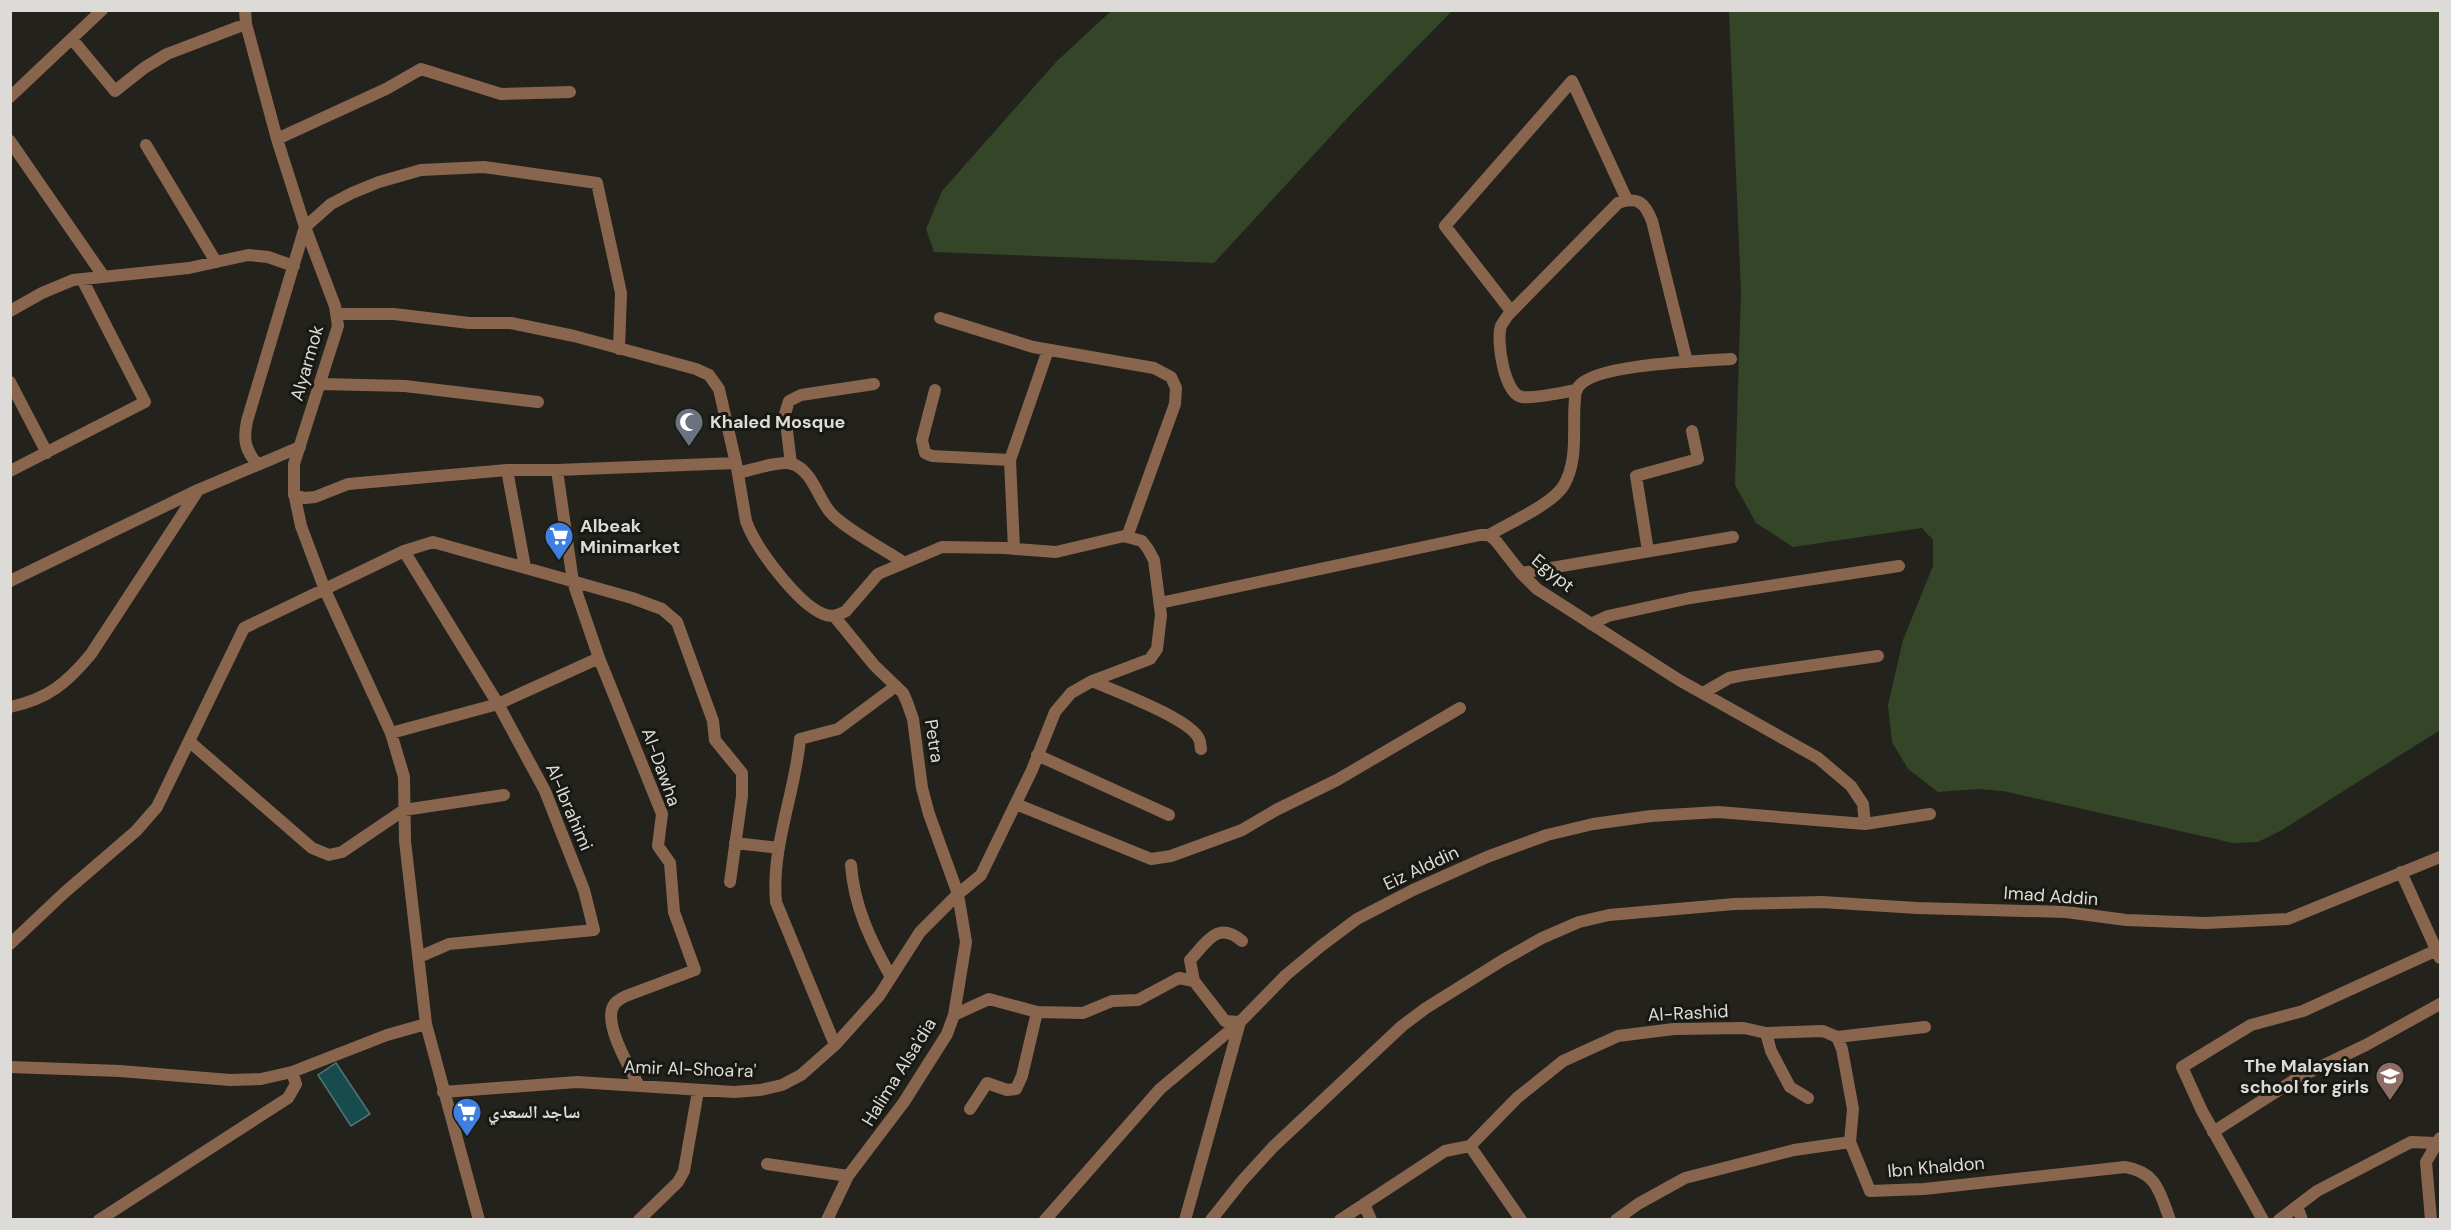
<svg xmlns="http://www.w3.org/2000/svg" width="2451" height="1230" font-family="'DM Sans','Noto Naskh Arabic',sans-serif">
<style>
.green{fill:#344627}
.water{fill:#174b4e;stroke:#527677;stroke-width:1.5}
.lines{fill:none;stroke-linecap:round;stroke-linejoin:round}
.minor{stroke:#89654e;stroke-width:12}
.labels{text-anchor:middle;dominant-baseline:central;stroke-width:6;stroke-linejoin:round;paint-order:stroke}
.street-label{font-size:18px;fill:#dcdbd8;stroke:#191914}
.poi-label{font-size:18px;font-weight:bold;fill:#dcdbd8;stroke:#191914;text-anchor:start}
</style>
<rect width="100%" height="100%" fill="#23221d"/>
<path class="green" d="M 1111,11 L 1111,10 L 1452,11 L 1353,112 L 1214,263 L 934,252 L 926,229 L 942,191 L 1057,61 Z
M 1729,11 L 2440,11 L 2440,730 L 2282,830 L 2258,842 L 2233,843 L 2003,791 L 1978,789 L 1938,792 L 1908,769 L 1892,742 L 1888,705 L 1903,640 L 1933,566 L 1933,540 L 1922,528 L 1793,547 L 1756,523 L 1735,485 L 1741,291 Z"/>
<path class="water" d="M 336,1063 L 370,1114 L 351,1126 L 318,1075 Z"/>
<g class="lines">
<path class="minor" d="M 245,10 L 246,24 L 277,139 L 305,227 L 247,421 C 243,440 245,450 258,465
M 72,39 L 115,91 L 144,68 L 167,54 L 246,24
M 10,97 L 102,10
M 277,139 L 386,89 L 421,69 L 501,94 L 570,92
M 10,141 L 104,277
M 146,145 L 216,262
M 10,311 L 42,293 L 73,280 L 189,268 L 248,255 L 268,257 L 294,266
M 1511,311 L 1445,226 L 1572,81 L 1627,200
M 337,314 L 394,314 L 469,323 L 511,323 L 574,336 L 696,369 L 709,375 L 719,389 L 737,468 L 746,521 C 755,547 797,603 823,614 C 832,618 839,615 846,611 L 878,574 L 942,547 L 1004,548 L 1056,552 L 1124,536 L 1142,541 L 1148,549 L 1154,560 L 1161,615 L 1157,649 L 1150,659 L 1092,681 L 1071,693 L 1055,712 L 1032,770 L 981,875 L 958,894 L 920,932 L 879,996 L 835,1045 L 801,1075 L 782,1085 L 760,1090 L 734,1092 L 577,1082 L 443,1092
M 940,318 L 1033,347 L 1154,368 L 1171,377 L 1176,388 L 1175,404 L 1127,537
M 10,382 L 47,453
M 321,384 L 405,386 L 538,402
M 935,390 L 922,440 L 925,453 L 932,456 L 1010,460
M 1577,390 C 1564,392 1532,399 1522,397 C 1504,394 1496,340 1501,326 C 1503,322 1506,318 1509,314 L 1618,203 C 1638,196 1645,203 1652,221 L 1687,362
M 791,464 L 785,414 L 789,401 L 801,395 L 874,384
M 507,470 L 525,567
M 557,470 L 573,582 L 599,658 L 662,814 L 658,846 L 670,863 L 674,912 L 695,970 L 626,996 C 620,999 614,1002 612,1009 C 606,1029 630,1068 639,1086
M 10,471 L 145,402 L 82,279
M 738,473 C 751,470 781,460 793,464 C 812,471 818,498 830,512 C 842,527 885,550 903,562
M 294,495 L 305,498 L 315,497 L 348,484 L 507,470 L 557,470 L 736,463
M 1489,535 C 1509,523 1553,504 1564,485 C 1579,458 1572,428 1575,399 C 1575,395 1576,389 1579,386 C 1596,364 1701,361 1731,359
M 1014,549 L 1010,460 L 1048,350
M 404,551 L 498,704 L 545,791 L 584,890 L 594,930 L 449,944 L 419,957
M 1648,551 L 1636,476 L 1698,459 L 1692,431
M 1521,573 L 1733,537
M 10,581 L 198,490 L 300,447
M 1160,603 L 1480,535 L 1489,535 L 1496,541 L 1521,573 L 1537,589 L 1679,680 L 1818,758 L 1851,786 L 1863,804 L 1865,824
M 1591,624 L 1608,616 L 1690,598 L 1899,566
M 1092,681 C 1115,691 1191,719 1199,739 C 1201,742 1200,746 1201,749
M 1703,693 L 1729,678 L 1744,675 L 1878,656
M 10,707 C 48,699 67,683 91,654 L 197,492
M 391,733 L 498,704 L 599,658
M 190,742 L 312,848 L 329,855 L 342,852 L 404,810 L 504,795
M 1037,755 L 1169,815
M 1016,804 L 1151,859 L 1171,856 L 1242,830 L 1276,810 L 1337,780 L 1460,708
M 735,843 L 779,848
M 851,865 C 854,907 871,941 891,977
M 2401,872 L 2440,958
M 10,944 L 64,893 L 136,831 L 157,807 L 244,628 L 404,551 L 433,542 L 632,598 L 662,609 L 677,622 L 713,721 L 715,740 L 742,773 L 742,796 L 730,882
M 1194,981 L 1190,960 C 1207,942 1218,920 1242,941
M 954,1015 L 989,999 L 1037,1012 L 1083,1013 L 1112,1001 L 1138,1000 L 1179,978 L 1194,981 L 1225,1021 L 1240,1022 L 1185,1220
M 1766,1033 L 1771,1051 L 1790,1087 L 1808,1098
M 1837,1037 L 1925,1027
M 835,1045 L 776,902 C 771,847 795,794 800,739 L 838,729 L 896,686
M 10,1067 L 120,1071 L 230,1080 L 261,1079 L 292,1072 L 387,1035 L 426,1024
M 970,1109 L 987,1083 L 1007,1090 L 1016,1089 L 1022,1076 L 1037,1012
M 2213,1132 L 2299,1077 L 2366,1045 L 2440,1004
M 1470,1146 L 1517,1098 L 1563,1061 L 1618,1036 L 1674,1029 L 1744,1028 L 1766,1033 L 1823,1031 L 1837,1037 L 1842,1049 L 1853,1109 L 1850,1142
M 1470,1146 L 1521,1220
M 767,1164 L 848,1176
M 1364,1204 L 1371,1220
M 2297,1206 L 2302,1220
M 99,1220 L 288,1098 L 296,1084 L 292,1072
M 479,1220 L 426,1024 L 405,841 L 404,777 L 391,733 L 325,590 L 301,526 L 294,493 L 294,464 L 338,326 L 335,306 L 305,227 L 331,204 L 352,193 L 379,182 L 421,170 L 484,167 L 597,183 L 621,293 L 619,349
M 639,1220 L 678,1182 L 684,1171 L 698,1091
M 827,1220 L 848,1176 L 904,1102 L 947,1034 L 954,1015 L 966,942 L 958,894 L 929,814 L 922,788 L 913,719 L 907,702 L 903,693 L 874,665 L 834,616
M 1045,1220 L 1160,1089 L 1240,1022 L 1286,975 L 1321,946 L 1357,919 L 1413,890 L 1487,857 L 1547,835 L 1593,824 L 1651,816 L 1718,812 L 1865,824 L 1930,814
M 1211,1220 L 1242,1181 L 1273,1147 L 1402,1026 L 1426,1008 L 1503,960 L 1542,938 L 1579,922 L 1609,915 L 1734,904 L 1822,902 L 1917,908 L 2066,912 L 2126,920 L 2206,923 L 2288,919 L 2440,857
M 1340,1220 L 1445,1151 L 1470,1146
M 1616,1220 L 1638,1204 L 1685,1178 L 1794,1150 L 1850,1142 L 1870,1191 L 1924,1189 L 2125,1167 C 2157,1172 2160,1193 2170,1220
M 2263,1220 L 2202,1111 L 2182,1067 L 2251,1025 L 2303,1011 L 2437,950
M 2279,1220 L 2317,1191 L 2411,1142 L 2436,1143
M 2431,1220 L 2426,1162 L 2440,1138"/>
</g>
<defs>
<g id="mosque-pin" transform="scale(1.5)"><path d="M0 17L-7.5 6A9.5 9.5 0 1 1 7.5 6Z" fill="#6b7280" stroke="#191914"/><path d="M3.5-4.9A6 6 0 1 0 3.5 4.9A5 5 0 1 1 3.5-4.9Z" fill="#fff"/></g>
<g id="supermarket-pin" transform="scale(1.5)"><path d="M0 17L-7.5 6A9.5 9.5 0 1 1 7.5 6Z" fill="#3f7fe0" stroke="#191914"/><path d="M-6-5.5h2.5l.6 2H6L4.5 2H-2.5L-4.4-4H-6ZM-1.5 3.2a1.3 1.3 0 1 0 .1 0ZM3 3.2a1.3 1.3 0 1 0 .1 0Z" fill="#fff"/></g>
<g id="school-pin" transform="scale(1.5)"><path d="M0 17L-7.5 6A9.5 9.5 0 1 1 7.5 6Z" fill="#8d6e63" stroke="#191914"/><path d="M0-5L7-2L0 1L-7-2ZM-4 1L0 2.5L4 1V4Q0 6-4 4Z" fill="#fff"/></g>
</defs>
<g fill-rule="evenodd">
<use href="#mosque-pin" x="689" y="422"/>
<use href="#supermarket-pin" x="559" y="536"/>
<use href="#school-pin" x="2390" y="1076"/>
<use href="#supermarket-pin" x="467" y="1112"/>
</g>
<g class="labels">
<g class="street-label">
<text transform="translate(307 363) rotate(-74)">Alyarmok</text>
<text transform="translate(1553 573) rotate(39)">Egypt</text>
<text transform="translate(934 741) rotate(81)">Petra</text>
<text transform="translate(661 767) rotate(70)">Al-Dawha</text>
<text transform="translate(569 807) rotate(67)">Al-Ibrahimi</text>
<text transform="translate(1421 868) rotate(-25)">Eiz Alddin</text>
<text transform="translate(2051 896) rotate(4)">Imad Addin</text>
<text transform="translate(1688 1013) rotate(-3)">Al-Rashid</text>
<text transform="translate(690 1069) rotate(2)">Amir Al-Shoa'ra'</text>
<text transform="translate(899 1072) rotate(-58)">Halima Alsa'dia</text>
<text transform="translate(1936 1167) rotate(-5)">Ibn Khaldon</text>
</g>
<g class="poi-label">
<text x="710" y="422">Khaled Mosque</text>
<text x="580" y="526">Albeak<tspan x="580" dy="21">Minimarket</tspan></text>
<text x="2369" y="1066" text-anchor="end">The Malaysian<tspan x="2369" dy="21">school for girls</tspan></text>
<text x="488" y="1112">ساجد السعدي</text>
</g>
</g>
<rect width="2451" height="1230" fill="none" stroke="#dcdbd8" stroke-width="24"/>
</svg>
